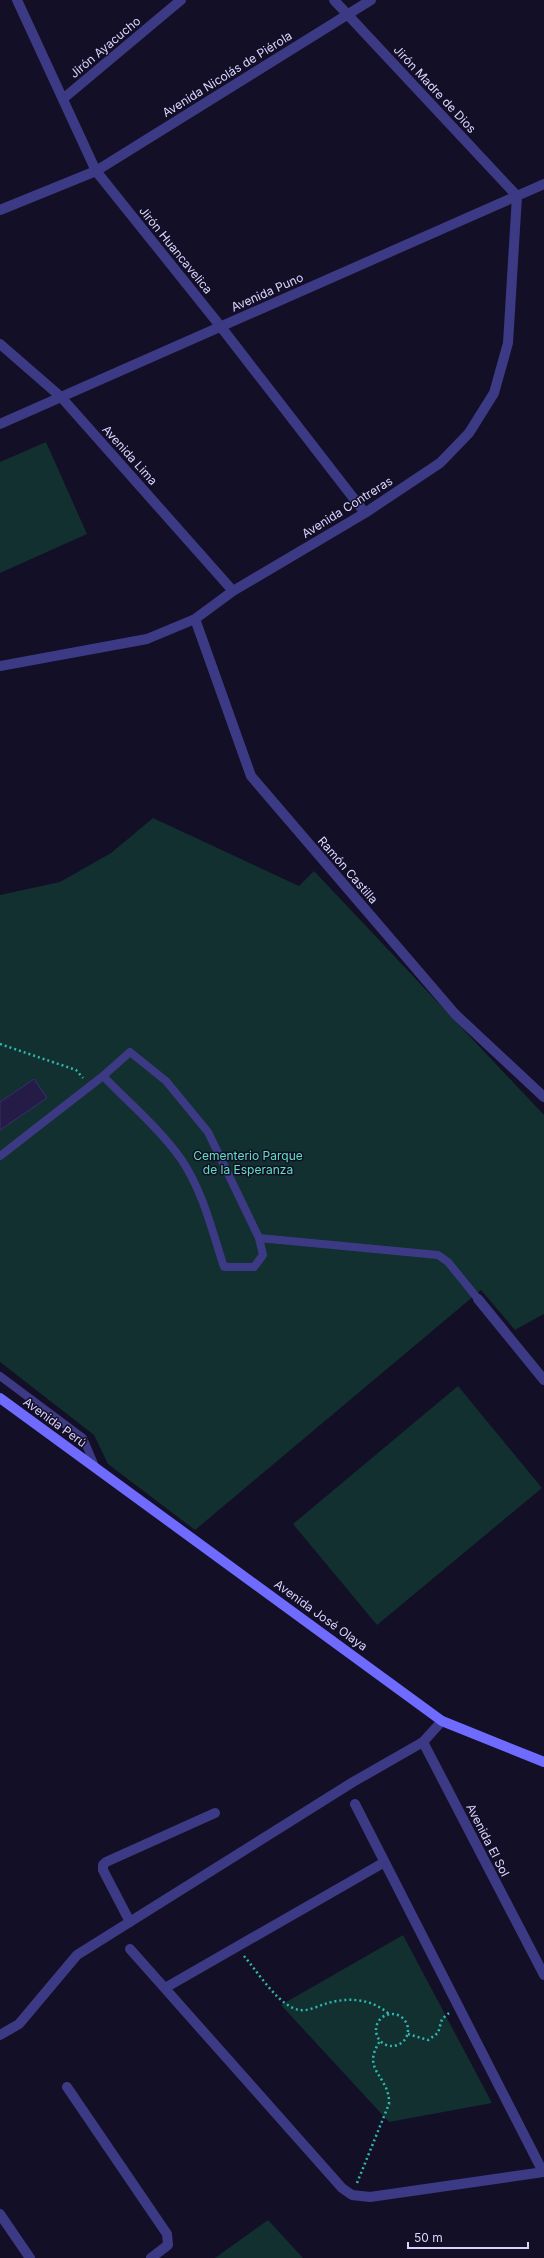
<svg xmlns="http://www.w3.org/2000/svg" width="544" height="2258" font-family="Inter,sans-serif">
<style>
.green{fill:#12302f}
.building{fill:#241b47;stroke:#3b2d73}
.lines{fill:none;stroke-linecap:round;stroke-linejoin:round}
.path{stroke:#2fb8b0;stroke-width:2.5;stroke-dasharray:2 3;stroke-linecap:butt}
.service{stroke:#3d3a85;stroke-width:8}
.minor{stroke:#3d3a85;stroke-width:10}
.tertiary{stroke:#3d3a85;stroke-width:10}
.secondary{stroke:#6f6bff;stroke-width:10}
.labels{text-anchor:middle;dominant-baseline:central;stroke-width:3;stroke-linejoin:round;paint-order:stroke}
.street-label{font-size:12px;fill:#d9d4ff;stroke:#130f26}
.park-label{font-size:12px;fill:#5fe0c0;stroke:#130f26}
</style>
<rect width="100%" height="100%" fill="#130f26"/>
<path class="green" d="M 46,442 L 87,534 L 0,573 L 0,462 Z
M 153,818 L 299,886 L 314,871 L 544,1115 L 544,1314 L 515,1330 L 481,1290 L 195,1530 L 108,1464 L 94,1435 L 0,1362 L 0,895 L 60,882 L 111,853 Z
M 458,1386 L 542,1488 L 377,1625 L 293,1524 Z
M 403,1935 L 492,2103 L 389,2122 L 281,2005 Z
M 268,2220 L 303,2258 L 215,2258 Z"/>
<path class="building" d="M 34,1079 L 47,1098 L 0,1130 L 0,1102 Z"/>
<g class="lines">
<path class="path" d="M 0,1044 L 76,1070 L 83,1078
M 244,1956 C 257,1971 275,2000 293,2008 C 305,2014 317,2006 328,2003 C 350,1997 372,1999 389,2014
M376 2030a16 16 0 1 1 32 0a16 16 0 1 1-32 0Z
M 408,2034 L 428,2040 L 438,2033 L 442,2019 L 449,2013
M 357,2183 L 389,2104 C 390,2075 360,2071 380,2041"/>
<path class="service" d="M 0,1156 L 103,1076 L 130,1052 L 166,1081 L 208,1132 L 259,1238 L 263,1255 L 254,1267 L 224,1267 C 212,1231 203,1191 181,1159 C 159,1128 129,1103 103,1076
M 259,1238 L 438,1255 L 448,1262 L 478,1299
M 0,1376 L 83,1438 L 95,1466"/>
<path class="minor" d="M 17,0 L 96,171 L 221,327 L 365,513
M 64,98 L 181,0
M 0,210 L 96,171 L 371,0
M 0,344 L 61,397 L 233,591
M 195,619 L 251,776 L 455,1014 L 544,1097
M 0,666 L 147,639 L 195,619 L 233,591 L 365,513 L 440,463 L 469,433 L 494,393 L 508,343 L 517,196 L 334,0
M 478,1299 L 544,1380
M 355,1804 L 543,2172
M 130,1922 L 103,1870 L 103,1865 L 106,1862 L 215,1813
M 130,1949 L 342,2188 L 352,2195 L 370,2197 L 544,2172
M 165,1988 L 383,1863
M 0,2035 L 19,2024 L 77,1955 L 353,1782 L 423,1742
M 67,2087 L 167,2234 L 168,2245 L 151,2258
M 0,2214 L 30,2258"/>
<path class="tertiary" d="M 0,424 L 544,184
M 442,1721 L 423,1742 L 544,1975"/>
<path class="secondary" d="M 0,1398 L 442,1721 L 544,1762"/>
</g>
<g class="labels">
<g class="street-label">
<text transform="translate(105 47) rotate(-40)">Jirón Ayacucho</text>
<text transform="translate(227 74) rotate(-32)">Avenida Nicolás de Piérola</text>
<text transform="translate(435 89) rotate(47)">Jirón Madre de Dios</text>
<text transform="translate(176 250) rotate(51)">Jirón Huancavelica</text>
<text transform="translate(267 292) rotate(-24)">Avenida Puno</text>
<text transform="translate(130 455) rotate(48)">Avenida Lima</text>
<text transform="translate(347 507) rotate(-32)">Avenida Contreras</text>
<text transform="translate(348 870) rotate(49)">Ramón Castilla</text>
<text transform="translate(55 1422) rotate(36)">Avenida Perú</text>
<text transform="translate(321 1615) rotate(36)">Avenida José Olaya</text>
<text transform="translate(488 1840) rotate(63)">Avenida El Sol</text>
</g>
<g class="park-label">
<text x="248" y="1155">Cementerio Parque<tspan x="248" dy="14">de la Esperanza</tspan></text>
</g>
</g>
<path d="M408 2242v6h120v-6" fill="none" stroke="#d9d4ff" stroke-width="2"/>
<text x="414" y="2242" font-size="12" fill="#d9d4ff" stroke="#130f26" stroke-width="3" paint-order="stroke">50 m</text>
</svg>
